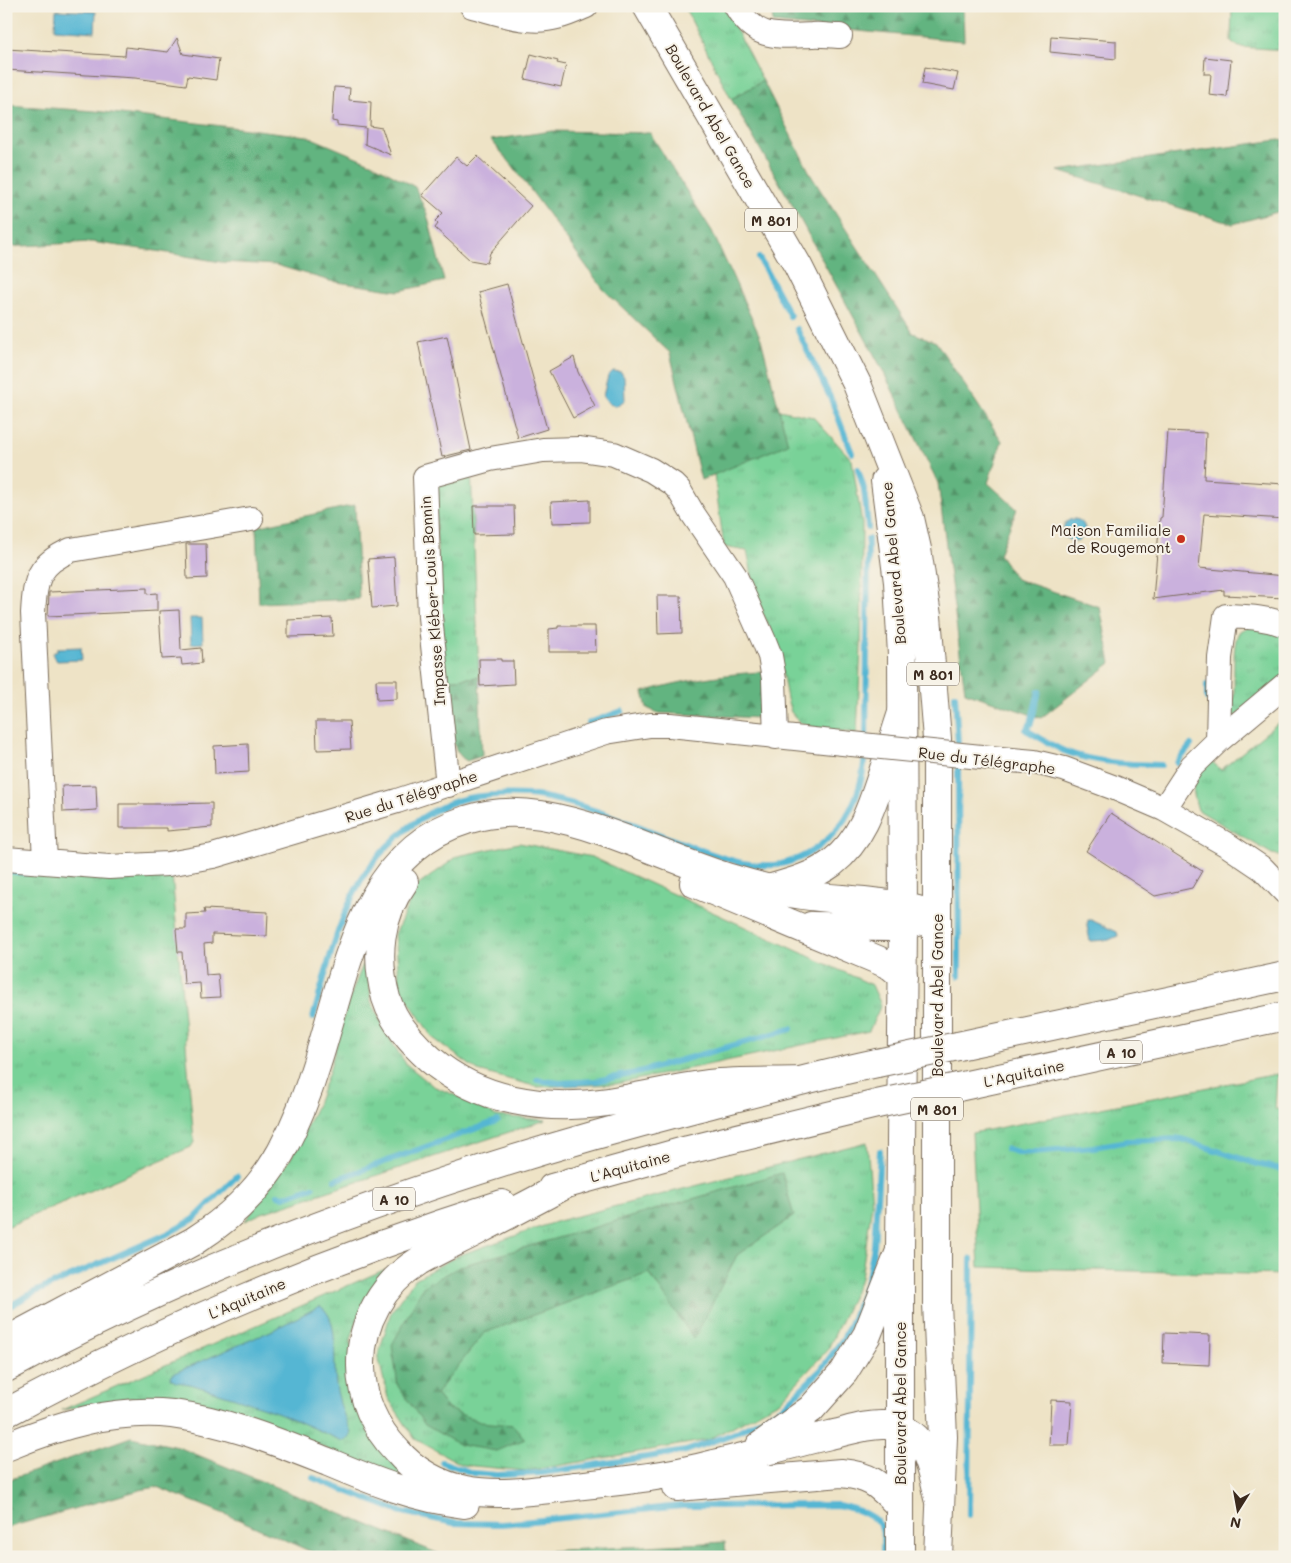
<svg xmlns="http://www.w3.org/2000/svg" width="1291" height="1563" font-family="Mali,sans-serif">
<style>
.grass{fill:url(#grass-tufts);stroke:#5a7e5b}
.forest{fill:url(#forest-firs);stroke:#4e6f4f}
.water{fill:#55b6d3;stroke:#487078}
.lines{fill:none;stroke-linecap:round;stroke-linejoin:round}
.stream{stroke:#55b6d3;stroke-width:6}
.building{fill:#cab1dd}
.street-casing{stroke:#7a6b59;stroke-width:26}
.primary-casing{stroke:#7a6b59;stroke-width:30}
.highway-casing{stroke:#7a6b59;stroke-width:30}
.street{stroke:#fff;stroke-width:24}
.primary{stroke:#fff;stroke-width:28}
.highway{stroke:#fff;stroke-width:28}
.street-bridge-casing{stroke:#7a6b59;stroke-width:26;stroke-linecap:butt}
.highway-bridge-casing{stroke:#7a6b59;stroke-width:30;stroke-linecap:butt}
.street-bridge{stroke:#fff;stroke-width:24}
.highway-bridge{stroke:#fff;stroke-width:28}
.poi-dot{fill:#c8321e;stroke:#f7f3e8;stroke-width:2}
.labels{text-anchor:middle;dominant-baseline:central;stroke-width:4;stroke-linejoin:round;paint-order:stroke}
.shield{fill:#f7f3e8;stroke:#73665b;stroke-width:1}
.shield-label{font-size:14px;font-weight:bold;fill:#3b2a1e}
.street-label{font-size:15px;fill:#3b2a1e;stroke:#f7f3e8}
.poi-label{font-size:15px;fill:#3b2a1e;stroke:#f7f3e8;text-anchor:end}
</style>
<defs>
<pattern id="grass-tufts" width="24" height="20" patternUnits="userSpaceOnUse" patternTransform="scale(1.25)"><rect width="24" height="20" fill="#79d298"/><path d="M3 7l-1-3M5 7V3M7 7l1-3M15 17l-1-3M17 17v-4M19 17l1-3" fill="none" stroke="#6ab483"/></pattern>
<pattern id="forest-firs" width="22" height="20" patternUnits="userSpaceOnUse" patternTransform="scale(1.25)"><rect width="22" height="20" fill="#62b480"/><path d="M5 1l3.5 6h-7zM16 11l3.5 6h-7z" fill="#529368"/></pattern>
</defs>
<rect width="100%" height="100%" fill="#f7f3e8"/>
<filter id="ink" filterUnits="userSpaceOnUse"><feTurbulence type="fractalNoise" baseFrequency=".02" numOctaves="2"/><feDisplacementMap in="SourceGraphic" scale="10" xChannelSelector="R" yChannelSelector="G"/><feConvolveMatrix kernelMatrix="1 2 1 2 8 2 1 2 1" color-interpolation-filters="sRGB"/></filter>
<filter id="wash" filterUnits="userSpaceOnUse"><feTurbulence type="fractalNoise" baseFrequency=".0096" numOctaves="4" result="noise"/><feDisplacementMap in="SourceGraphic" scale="20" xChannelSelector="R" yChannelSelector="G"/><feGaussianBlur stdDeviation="1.12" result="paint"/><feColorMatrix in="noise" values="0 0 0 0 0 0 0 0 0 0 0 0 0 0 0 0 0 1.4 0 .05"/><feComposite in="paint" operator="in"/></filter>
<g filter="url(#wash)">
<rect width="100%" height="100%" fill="#eee3c6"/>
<path class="grass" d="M 684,6 L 724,6 L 763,81 L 731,99 Z
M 1232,6 L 1285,6 L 1285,50 L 1239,47 L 1231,41 Z
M 779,410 L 813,417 L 852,460 L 862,524 L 861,646 L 857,733 L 816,728 L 800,723 L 791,712 L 787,699 L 777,643 L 758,604 L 747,551 L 724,547 L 714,474 Z
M 471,467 L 479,677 L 443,680 L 435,499 L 438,477 Z
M 1251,626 L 1285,632 L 1285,674 L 1232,719 C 1230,710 1233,703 1234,695 C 1235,681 1231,641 1240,631 C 1243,629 1248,627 1251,626 Z
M 1285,717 L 1285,856 L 1272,854 L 1198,810 C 1190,783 1191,781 1210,760 L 1221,770 Z
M 519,843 L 592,857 L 872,985 L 881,1005 L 869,1031 L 616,1084 L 538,1087 L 478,1071 L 433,1038 L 400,988 L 395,934 L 417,886 L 458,856 Z
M 6,865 L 172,873 L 194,1142 L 191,1147 L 6,1227 Z
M 367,954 L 371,1002 L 391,1041 L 406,1064 L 433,1086 L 459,1097 L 496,1116 L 546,1120 L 262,1213 L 245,1221 L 291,1158 L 316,1107 L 329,1072 L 347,1005 Z
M 1277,1074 L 1275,1109 L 1285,1110 L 1285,1275 L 979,1267 L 972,1133 Z
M 867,1142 L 872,1204 L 861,1278 L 828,1349 L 780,1401 L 708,1440 L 527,1471 L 463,1465 L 415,1439 L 388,1398 L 378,1356 L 391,1312 L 415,1279 L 457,1256 L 558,1221 Z
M 386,1269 L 364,1301 L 350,1342 L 420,1484 L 381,1473 L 254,1417 L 195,1402 L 129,1398 L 62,1410 Z"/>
<path class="forest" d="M 771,6 L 963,6 L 964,41 L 773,23 Z
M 763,81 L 812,177 L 913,333 L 936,342 L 1002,441 L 988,483 L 1017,509 L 999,554 L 1016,579 L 1100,607 L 1111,663 L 1041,718 L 965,692 L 938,483 L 881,367 L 790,201 L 731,99 Z
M 6,105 L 95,111 L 307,136 L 373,164 L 415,187 L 427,214 L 444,281 L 399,291 L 330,281 L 276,265 L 221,262 L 156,251 L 91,242 L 6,247 Z
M 552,131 L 650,133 L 712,231 L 761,339 L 788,444 L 701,480 L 670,353 L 603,289 L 513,166 L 491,140 Z
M 1285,139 L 1285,210 L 1233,224 L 1058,171 Z
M 355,505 L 359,599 L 259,603 L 256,527 Z
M 759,672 L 766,673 L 766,717 L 760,718 L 658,713 L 647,708 L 643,692 C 683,680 717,675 759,672 Z
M 479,677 L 482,756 L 467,761 C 447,752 446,700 443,680 Z
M 782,1173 L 794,1216 L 737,1255 L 694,1339 L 649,1273 L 484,1333 L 436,1394 L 448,1409 L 480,1422 L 513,1425 L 525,1439 L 497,1451 L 460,1445 L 425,1425 L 398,1386 L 392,1345 L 423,1287 L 461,1266 Z
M 131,1437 L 178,1447 L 444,1556 L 725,1542 L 726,1557 L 323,1557 L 242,1521 L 157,1487 L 140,1490 L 6,1528 L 6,1481 Z"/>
<path class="water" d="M 56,10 L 96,12 L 95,32 L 55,29 Z
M 613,371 L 621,372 L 624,377 L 625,400 L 616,406 L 609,404 L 603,396 L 608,376 Z
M1063 530a11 11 0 1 1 22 0a11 11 0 1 1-22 0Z
M 190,618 L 202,618 L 203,643 L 191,644 Z
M 81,647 L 82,660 L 57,661 L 53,656 L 53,653 L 57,651 L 57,648 Z
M 1088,920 L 1091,920 L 1117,932 L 1118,936 L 1109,940 L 1090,941 L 1087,926 Z
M 320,1306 C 338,1317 334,1350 335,1368 C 335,1378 336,1390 339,1399 C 341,1410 347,1422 351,1432 L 349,1438 L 342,1441 L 279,1413 L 235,1398 L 190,1384 L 176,1382 L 170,1379 L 172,1374 L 271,1331 Z"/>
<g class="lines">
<path class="stream" d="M 759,258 L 790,316
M 797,329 L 831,399 L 852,453
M 858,469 L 864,489 L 868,527
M 1207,685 L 1207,698
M 1039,691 L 1031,723 L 1026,730 C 1039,737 1051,745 1064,751 C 1095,763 1128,764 1161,765
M 955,695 L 958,742
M 589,723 L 622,711
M 866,741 L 868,539
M 1177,763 L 1191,745
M 958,764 L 959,976
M 6,871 L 26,873
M 313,1018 C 327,969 339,910 369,868 C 390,839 425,810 460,800 C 479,794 523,793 543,797 C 588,805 634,825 677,841 C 710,853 745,870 781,864 C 800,860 816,850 830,837 C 853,815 864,782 865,751
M 537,1080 L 560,1083 L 596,1081 L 636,1073 L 791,1029
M 1007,1149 L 1021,1153 L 1093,1147 L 1128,1141 L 1182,1139 L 1257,1164 L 1285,1170
M 335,1180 L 497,1121
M 278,1195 L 284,1197 L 313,1187
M 6,1308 L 35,1292 L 167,1234 L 194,1219 L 237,1176
M 442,1462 L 473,1473 L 497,1475 L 542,1473 L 686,1451 L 735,1433 L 782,1408 L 821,1370 L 843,1339 L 853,1318 L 868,1278 L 874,1246 L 880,1151
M 313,1478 L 398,1511 L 454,1523 L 502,1524 L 681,1506 L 838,1505 C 852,1508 881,1515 883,1533 C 884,1540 883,1549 883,1557
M 969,1515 L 971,1259"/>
</g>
<g id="blocks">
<path class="building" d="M 1051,36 L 1116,41 L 1116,59 L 1050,52 Z
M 177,38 L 183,54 L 219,59 L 216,80 L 188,76 L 186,85 L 135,78 L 6,70 L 6,49 L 125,56 L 126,47 L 168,52 Z
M 531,54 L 558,61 L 557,63 L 566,65 L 561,87 L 525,79 Z
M 1205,57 L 1231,60 L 1227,97 L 1209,95 L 1211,74 L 1204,74 Z
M 925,67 L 958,73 L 954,90 L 922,84 Z
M 334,87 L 350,88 L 349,100 L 371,102 L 370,126 L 382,128 L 391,155 L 365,144 L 366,128 L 337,125 L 337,122 L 332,121 Z
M 477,156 L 531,206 L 490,253 L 487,263 L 470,260 L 435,228 L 438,224 L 435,221 L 443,213 L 422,195 L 456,157 L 467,166 Z
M 507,284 L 547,429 L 518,438 L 478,292 Z
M 447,336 L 471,450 L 442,457 L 418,342 Z
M 574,357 L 578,372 L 595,406 L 573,418 L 549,371 Z
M 1168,431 L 1206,433 L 1204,479 L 1285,484 L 1285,519 L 1204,514 L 1199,568 L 1285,576 L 1285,598 L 1224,595 L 1224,590 L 1153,599 L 1160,518 L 1162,517 Z
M 590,500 L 590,522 L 552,523 L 551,502 Z
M 473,506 L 514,506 L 515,534 L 474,535 Z
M 186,544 L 206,544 L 207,578 L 187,579 Z
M 394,557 L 397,606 L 372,608 L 368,559 Z
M 147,588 L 147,594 L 157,593 L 157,611 L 48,616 L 49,592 Z
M 657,596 L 681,596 L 682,633 L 658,634 Z
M 179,610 L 181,650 L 201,648 L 202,663 L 182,665 L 181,658 L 162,659 L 159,611 Z
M 332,618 L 333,636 L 288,637 L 288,620 Z
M 558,626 L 595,626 L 596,652 L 549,652 L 549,629 L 558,628 Z
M 479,659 L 501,659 L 501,661 L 513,661 L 514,684 L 480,686 Z
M 376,680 L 397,680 L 397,699 L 377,700 Z
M 316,721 L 349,721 L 351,749 L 317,750 Z
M 248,744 L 249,772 L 215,774 L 214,746 Z
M 96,785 L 97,810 L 63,812 L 62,786 Z
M 212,803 L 212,827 L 167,831 L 167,828 L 119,828 L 119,804 L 166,804 Z
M 1111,813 L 1202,871 L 1192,888 L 1155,896 L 1086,851 Z
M 204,909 L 268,912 L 267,936 L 212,934 L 212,943 L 204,944 L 206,975 L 218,974 L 220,997 L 201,998 L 200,983 L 184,984 L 182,952 L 178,952 L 176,929 L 186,929 L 186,914 L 205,913 Z
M 1164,1333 L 1210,1335 L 1209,1365 L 1163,1363 Z
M 1051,1400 L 1072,1401 L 1069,1445 L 1049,1445 Z"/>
</g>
</g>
<g filter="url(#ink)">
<use href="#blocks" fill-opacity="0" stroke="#7a6b59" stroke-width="1"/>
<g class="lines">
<g class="street-casing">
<path id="street" d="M 472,6 C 499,13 529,25 557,17 C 567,15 577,10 586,6
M 736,6 C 756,41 778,36 812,35 C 821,34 831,36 840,36
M 1218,741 L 1220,658 L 1226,616 C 1246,617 1266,617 1285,625
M 991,758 L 1034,762 L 1064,769 L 1115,788 L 1164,809 L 1229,846 L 1263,869 L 1285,892
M 448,785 L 430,617 L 425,477 L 490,459 L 543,450 L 580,449 L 614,454 L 651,470 L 673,484 L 679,490 L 693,514 L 735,576 L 764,641 L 770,656 L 774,679 L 776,737
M 1164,809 L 1192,766 L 1218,741 L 1285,685
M 6,859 L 109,867 L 168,864 L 213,856 L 397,801 L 606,732 L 650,725 L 670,725 L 852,744
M 45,861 L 33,613 C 35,579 38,564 71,550 L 251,519"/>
</g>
<g class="primary-casing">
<path id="primary" d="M 647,6 L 798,266 L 857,384 L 910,518 L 917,549 L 927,616 L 937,739 L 937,1303 L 943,1437 L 938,1557
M 885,481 L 898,582 L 902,655 L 903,926 L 900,1251 L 900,1557"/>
</g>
<g class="highway-casing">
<path id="highway" d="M 404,882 C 379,916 375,958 386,998 C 393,1021 412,1043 430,1059 C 480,1102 545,1111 608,1102 C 642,1097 676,1088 709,1084 C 739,1081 770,1082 800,1081
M 694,883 L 878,960 L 891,966 L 903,976
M 772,888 C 793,882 814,876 832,863 C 861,840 871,809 882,775 C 889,754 895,734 902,713
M 811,926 L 891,927 L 918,922 L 937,916
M 958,1046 L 1285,976
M 958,1087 L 1285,1016
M 570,1182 C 539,1199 508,1215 477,1231 C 458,1241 438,1250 419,1261 C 383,1283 360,1323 361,1366 C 361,1398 375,1428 397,1451 C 414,1471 439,1485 465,1490 C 501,1497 539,1490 575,1486 C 621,1481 669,1476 714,1464 C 753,1455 791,1444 830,1435 C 848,1431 867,1424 885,1425 C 927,1428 931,1465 939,1498
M 552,1188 L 688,1150 L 877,1104
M 6,1341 L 194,1241 C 230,1218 260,1190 281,1152 C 296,1124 308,1093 317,1063 C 346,973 362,851 466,820 C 490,812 516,811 541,815 C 608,826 669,860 733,879 C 756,886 780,892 803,895 C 848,901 893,900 937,916
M 6,1368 C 222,1251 455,1170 692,1109 C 754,1093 815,1076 877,1063
M 6,1413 C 164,1327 331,1258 502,1204
M 760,1446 L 811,1409 L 844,1372 L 867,1335 L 900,1251
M 6,1447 C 58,1425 115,1408 172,1414 C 226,1421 277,1442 328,1462 C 373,1481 416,1498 465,1504
M 677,1487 L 841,1473 C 872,1476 879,1485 900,1506"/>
</g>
<use href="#street" class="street"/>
<use href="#primary" class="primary"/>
<use href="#highway" class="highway"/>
<g class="street-bridge-casing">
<path id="street-bridge" d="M 852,744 L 991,758"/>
</g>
<g class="highway-bridge-casing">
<path id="highway-bridge" d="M 877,1063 L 958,1046
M 877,1104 L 958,1087"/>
</g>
<use href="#street-bridge" class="street-bridge"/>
<use href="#highway-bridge" class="highway-bridge"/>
</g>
</g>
<circle class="poi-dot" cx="1181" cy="539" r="5"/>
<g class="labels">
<g class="shield">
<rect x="745" y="208.5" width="52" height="23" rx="4"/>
<rect x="907" y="662.5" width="52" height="23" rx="4"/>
<rect x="1100" y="1040.5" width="42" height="23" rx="4"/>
<rect x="911" y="1097.5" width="52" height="23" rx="4"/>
<rect x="373" y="1187.5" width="42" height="23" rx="4"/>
</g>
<g class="shield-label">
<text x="771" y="220">M 801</text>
<text x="933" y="674">M 801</text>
<text x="1121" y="1052">A 10</text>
<text x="937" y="1109">M 801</text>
<text x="394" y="1199">A 10</text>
</g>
<g class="street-label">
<text transform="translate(711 116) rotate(60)">Boulevard Abel Gance</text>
<text transform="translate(893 563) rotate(-95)">Boulevard Abel Gance</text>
<text transform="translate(432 601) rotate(-94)">Impasse Kléber-Louis Bonnin</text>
<text transform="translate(987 760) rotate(7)">Rue du Télégraphe</text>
<text transform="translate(411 796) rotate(-18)">Rue du Télégraphe</text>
<text transform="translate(937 995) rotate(-90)">Boulevard Abel Gance</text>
<text transform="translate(1024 1073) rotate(-12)">L'Aquitaine</text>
<text transform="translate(630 1166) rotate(-15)">L'Aquitaine</text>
<text transform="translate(247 1298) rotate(-23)">L'Aquitaine</text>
<text transform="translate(900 1403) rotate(-90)">Boulevard Abel Gance</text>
</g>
<g class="poi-label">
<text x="1171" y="530">Maison Familiale<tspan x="1171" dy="17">de Rougemont</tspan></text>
</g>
</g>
<rect width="1291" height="1563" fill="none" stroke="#f7f3e8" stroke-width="25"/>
<g transform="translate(1238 1510) rotate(191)" stroke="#f7f3e8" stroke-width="4" paint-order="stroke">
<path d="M0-4L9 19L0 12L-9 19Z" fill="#3b2a1e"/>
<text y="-8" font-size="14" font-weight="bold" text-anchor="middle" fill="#3b2a1e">N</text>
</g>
</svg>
